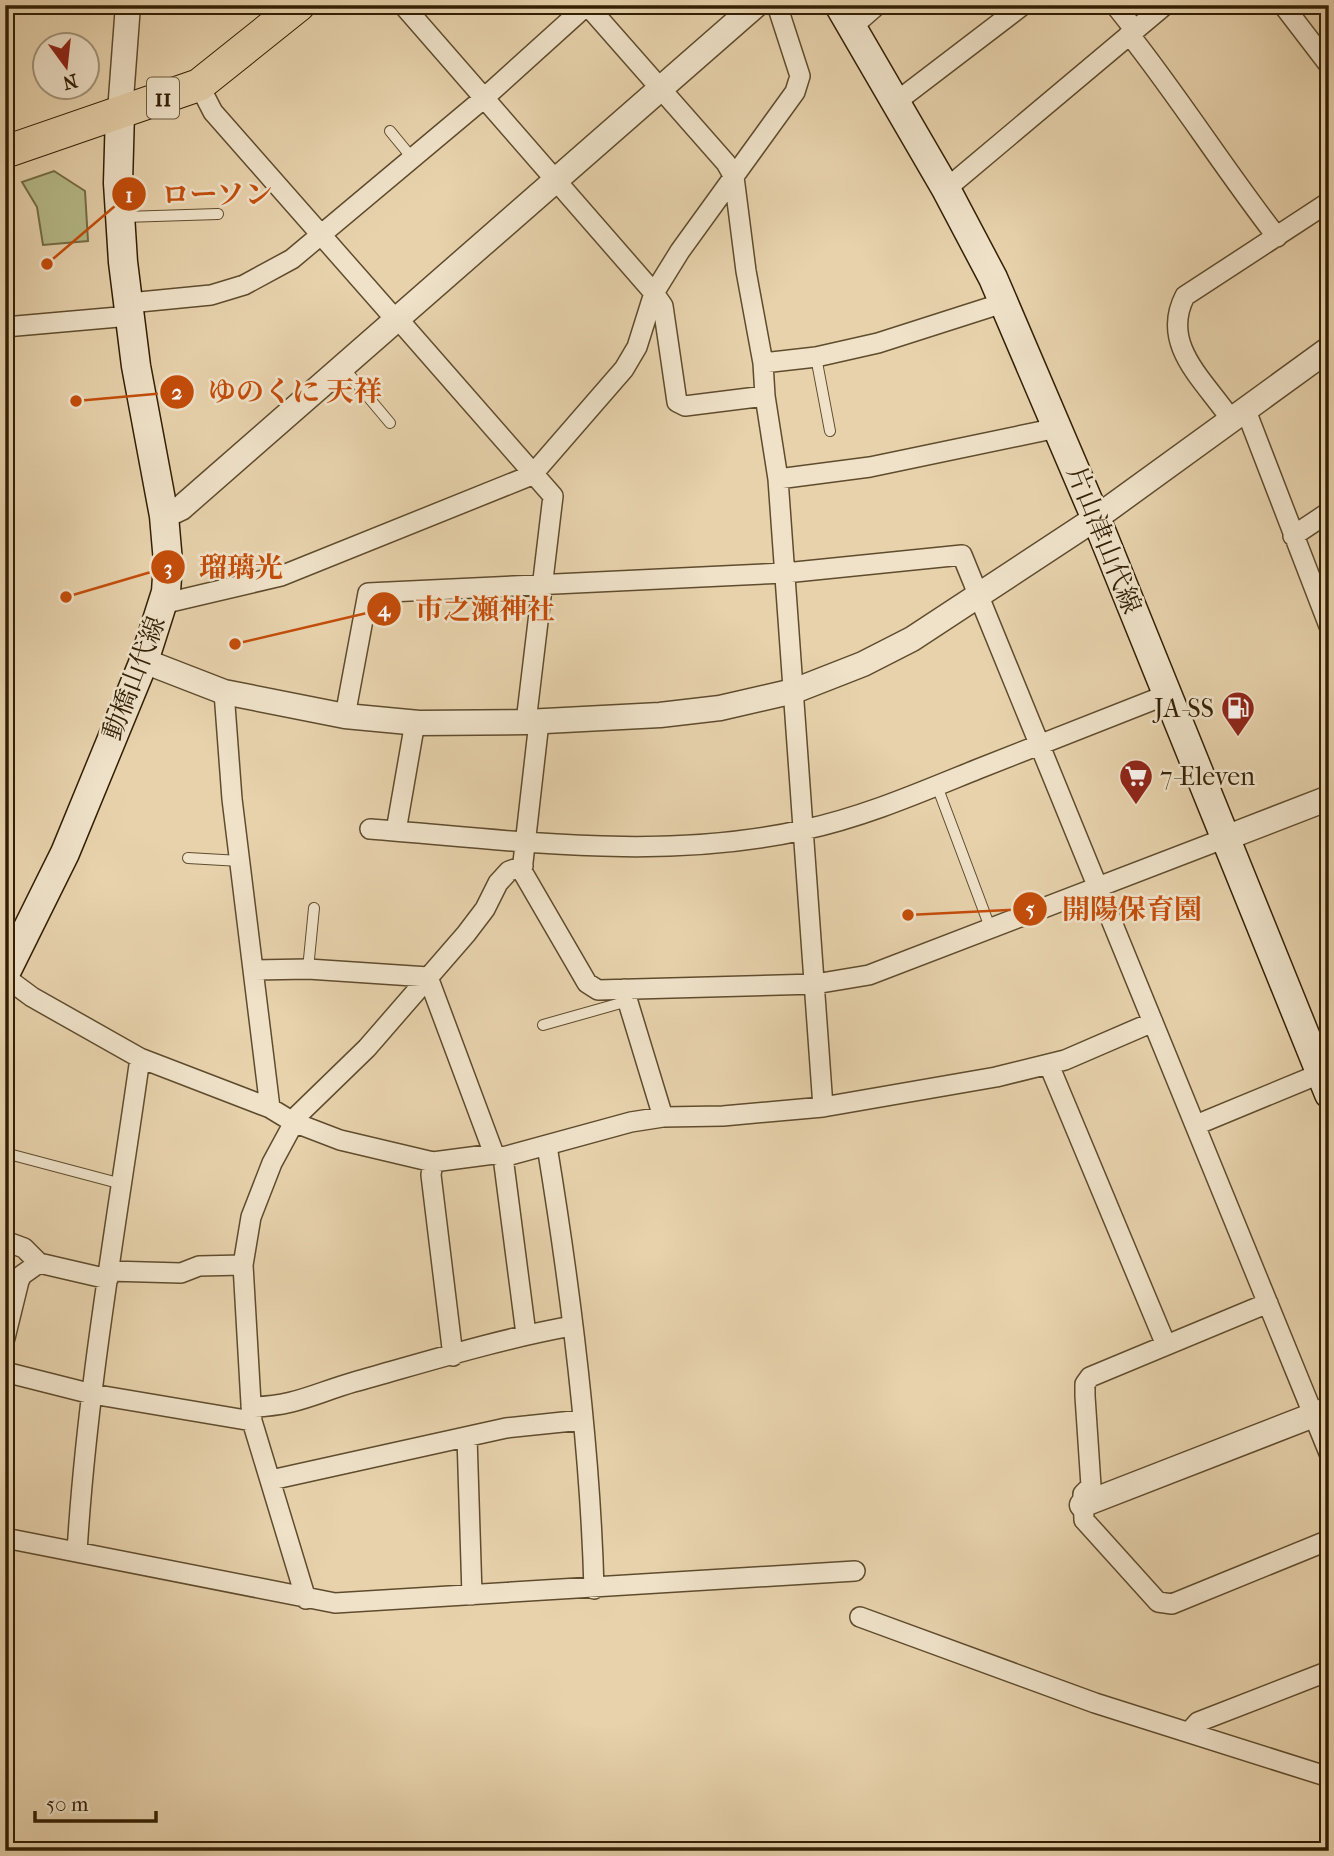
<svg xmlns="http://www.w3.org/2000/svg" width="1334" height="1856" font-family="'IM FELL French Canon','Noto Serif JP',serif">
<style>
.green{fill:#b6bb89;stroke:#746d46;stroke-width:2}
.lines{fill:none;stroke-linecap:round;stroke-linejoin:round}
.service-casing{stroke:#5f4c2d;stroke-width:12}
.minor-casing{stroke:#5f4c2d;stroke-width:22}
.tertiary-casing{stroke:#5f4c2d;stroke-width:27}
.secondary-casing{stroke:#321f03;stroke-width:31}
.primary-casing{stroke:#321f03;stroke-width:34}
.service{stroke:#efe2c9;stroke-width:10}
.minor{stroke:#efe2c9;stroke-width:19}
.tertiary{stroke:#efe2c9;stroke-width:24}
.secondary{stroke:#efe2c9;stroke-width:28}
.primary{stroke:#e7d2ac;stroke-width:32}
.labels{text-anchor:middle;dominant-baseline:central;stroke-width:5;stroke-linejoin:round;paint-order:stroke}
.shield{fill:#efe2c9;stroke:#6b5a3e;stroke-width:2}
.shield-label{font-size:24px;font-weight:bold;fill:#321f03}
.street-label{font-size:26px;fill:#321f03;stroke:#efe2c9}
.poi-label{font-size:26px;fill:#321f03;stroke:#efe2c9;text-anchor:end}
.leader{fill:none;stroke:#c44d0a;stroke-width:2.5}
.callout-dot{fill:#c44d0a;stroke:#efe2c9;stroke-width:2.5}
.mark-label{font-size:21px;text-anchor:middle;font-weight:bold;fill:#fff}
.callout-label{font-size:28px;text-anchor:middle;font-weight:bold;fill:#c44d0a;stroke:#efe2c9;stroke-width:5;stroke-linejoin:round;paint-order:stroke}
</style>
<rect width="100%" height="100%" fill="#e7d2ac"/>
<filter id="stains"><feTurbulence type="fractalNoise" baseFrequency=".00286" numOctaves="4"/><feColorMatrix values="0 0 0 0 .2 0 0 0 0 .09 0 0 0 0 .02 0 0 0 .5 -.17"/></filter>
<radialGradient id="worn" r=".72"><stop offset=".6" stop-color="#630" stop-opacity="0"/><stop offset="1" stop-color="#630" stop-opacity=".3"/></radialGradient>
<path class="green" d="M 54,171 L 85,191 L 88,241 L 43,245 L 37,207 L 22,182 Z"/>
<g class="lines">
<g class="service-casing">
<path id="service" d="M 390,131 L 413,159
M 124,217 L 218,214
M 816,357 L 830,431
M 343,367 L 390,423
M 937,786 L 991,930
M 188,858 L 240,861
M 308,969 L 314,908
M 543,1025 L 628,1001
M 5,1153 L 122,1184"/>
</g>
<g class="minor-casing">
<path id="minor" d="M 403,5 L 654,293 L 663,306 L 677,402 L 685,406 L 765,396
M 587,5 L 726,163 L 734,177 L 746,271 L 763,363 L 765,396 L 778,479 L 823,1107
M 1115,5 L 1134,29
M 1283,5 L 1329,65
M 852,27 L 877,5
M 1129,34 C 1181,100 1225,170 1277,237
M 199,85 L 213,112 L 396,320
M 896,102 L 1023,5
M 946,189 L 1165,5
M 129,303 L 211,295 L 244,285 L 292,259 L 483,99 L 587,5
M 398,319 L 553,496 L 526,722
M 5,327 L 130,316
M 763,363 L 816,357 L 878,343 L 1003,303
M 1245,408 L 1329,626
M 1230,418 C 1203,379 1160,344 1185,296 L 1329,202
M 778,479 L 870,467 L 1057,428
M 1293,536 L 1329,512
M 162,604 L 281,576 L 532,475 L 624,369 L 637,347 L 654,293 L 680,251 L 795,92 L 800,76 L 777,5
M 224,692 L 232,799 L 270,1108
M 345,716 L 368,593 L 785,573 L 962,555 L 1329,1453
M 539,722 L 522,871 L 587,983 L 598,990 L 815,984 L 869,975 L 1223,839
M 370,829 C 513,840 661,862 803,830 C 864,817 921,792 978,769 C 1041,744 1104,720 1166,695
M 396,831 L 415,722
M 254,970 L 308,969 L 428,977
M 5,977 L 32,997 L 140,1058 L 270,1108 L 293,1122 L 340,1140 L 433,1162 L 494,1154 L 503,1157 L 631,1122 L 663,1117 L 723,1116 L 823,1107 L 996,1077 L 1065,1060 L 1153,1022
M 428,977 L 494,1154
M 624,989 L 663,1117
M 1049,1065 L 1166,1345
M 1196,1125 L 1329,1070
M 547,1146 C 571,1292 590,1441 594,1589
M 503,1157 L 526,1334
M 433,1162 L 431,1175 L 453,1356
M 5,1241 L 24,1248 L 39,1263 L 108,1279
M 109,1271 L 181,1273 L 199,1266 L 243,1265
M 1268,1303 L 1090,1377 L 1085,1384 L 1085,1396 L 1091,1486 L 1083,1494 L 1084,1520 L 1158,1602 L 1172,1604 L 1329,1540
M 5,1338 L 19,1281 L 22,1275 L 39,1263
M 5,1372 L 92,1394 L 252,1421
M 251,1407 C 295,1406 313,1394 354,1382 C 426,1362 499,1339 572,1326
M 467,1437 L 472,1595
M 271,1480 L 506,1428 L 582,1420
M 5,1538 L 335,1603 L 855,1571
M 77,1552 C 87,1386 117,1222 140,1058
M 306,1599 L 252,1421 L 243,1265 L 251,1217 L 272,1163 L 298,1115 L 367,1048 L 466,934 L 485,909 L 498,883 L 509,871 L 523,866
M 860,1617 L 1095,1703 L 1329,1777
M 1189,1732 L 1198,1722 L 1329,1671"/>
</g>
<g class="tertiary-casing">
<path id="tertiary" d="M 120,112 L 128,5
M 164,516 L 181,508 L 756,5
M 144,661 L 224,692 L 345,716 L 419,723 L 526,722 L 660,715 L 720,708 L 794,691 L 863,664 L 912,639 L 1096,518 L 1329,349
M 1223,839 L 1329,798
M 1082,1505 L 1329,1409"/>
</g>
<g class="secondary-casing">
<path id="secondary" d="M 839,5 L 946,189 L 993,278 L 1102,533 L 1329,1094
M 5,974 L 65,853 L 144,661 L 166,592 L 168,562 L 164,516 L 136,366 L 123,262 L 118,183 L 120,112"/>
</g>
<g class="primary-casing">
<path id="primary" d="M 5,152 L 199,85 L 299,5"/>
</g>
<use href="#service" class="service"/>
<use href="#minor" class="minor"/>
<use href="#tertiary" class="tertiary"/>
<use href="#secondary" class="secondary"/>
<use href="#primary" class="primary"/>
</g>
<defs>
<g id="fuel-pin" transform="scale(1.75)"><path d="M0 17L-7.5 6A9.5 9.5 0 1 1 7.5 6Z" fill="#8f2418" stroke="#efe2c9"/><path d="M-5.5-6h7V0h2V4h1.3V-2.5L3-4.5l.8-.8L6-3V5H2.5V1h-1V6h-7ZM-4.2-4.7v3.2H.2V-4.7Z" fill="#fff"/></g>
<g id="supermarket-pin" transform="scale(1.75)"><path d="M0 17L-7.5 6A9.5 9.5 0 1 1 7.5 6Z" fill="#8f2418" stroke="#efe2c9"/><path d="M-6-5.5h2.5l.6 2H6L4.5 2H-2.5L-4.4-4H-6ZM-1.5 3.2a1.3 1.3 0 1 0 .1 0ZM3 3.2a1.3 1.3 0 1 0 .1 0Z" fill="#fff"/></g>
</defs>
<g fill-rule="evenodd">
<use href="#fuel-pin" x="1238" y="708"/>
<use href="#supermarket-pin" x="1136" y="776"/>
</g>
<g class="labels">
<rect class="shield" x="147" y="77.5" width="32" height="41" rx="5"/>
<g class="shield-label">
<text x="163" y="98">11</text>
</g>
<g class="street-label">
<text transform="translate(1104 540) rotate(68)">片山津山代線</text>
<text transform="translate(134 678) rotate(-69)">動橋山代線</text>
</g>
<g class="poi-label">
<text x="1214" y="708">JA-SS</text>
<text x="1160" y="776" text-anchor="start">7-Eleven</text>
</g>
</g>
<path class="leader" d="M47 264L129 194M76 401L177 392M66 597L168 567M235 644L384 609M908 915L1030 909"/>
<g class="callout-dot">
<circle cx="47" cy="264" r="7"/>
<circle cx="76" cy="401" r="7"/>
<circle cx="66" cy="597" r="7"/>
<circle cx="235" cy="644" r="7"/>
<circle cx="908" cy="915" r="7"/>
<circle cx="129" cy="194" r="18"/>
<circle cx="177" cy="392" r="18"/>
<circle cx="168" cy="567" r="18"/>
<circle cx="384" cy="609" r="18"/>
<circle cx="1030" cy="909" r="18"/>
</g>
<g class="mark-label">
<text x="129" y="202">1</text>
<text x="177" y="399">2</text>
<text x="168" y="575">3</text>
<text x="384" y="616">4</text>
<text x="1030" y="916">5</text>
</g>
<g class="callout-label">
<text x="217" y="204">ローソン</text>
<text x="295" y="401">ゆのくに 天祥</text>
<text x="241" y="577">瑠璃光</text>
<text x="485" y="619">市之瀬神社</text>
<text x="1132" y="919">開陽保育園</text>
</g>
<rect width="1334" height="1856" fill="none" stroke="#e7d2ac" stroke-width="28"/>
<rect x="7" y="7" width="1320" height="1842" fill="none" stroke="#321f03" stroke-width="3.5"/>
<rect x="14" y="14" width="1306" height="1828" fill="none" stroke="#321f03" stroke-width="2"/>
<g transform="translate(66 66) rotate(165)"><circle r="33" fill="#efe2c9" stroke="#a3947a" stroke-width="2"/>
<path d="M0-5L12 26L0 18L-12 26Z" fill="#8f2418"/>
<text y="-10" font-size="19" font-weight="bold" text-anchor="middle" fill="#321f03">N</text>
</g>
<path d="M35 1811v10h121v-10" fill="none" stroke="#321f03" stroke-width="3.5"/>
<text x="46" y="1811" font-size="21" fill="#321f03" stroke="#efe2c9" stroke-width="5" paint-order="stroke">50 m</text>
<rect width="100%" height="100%" filter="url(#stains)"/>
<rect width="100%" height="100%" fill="url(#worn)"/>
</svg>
